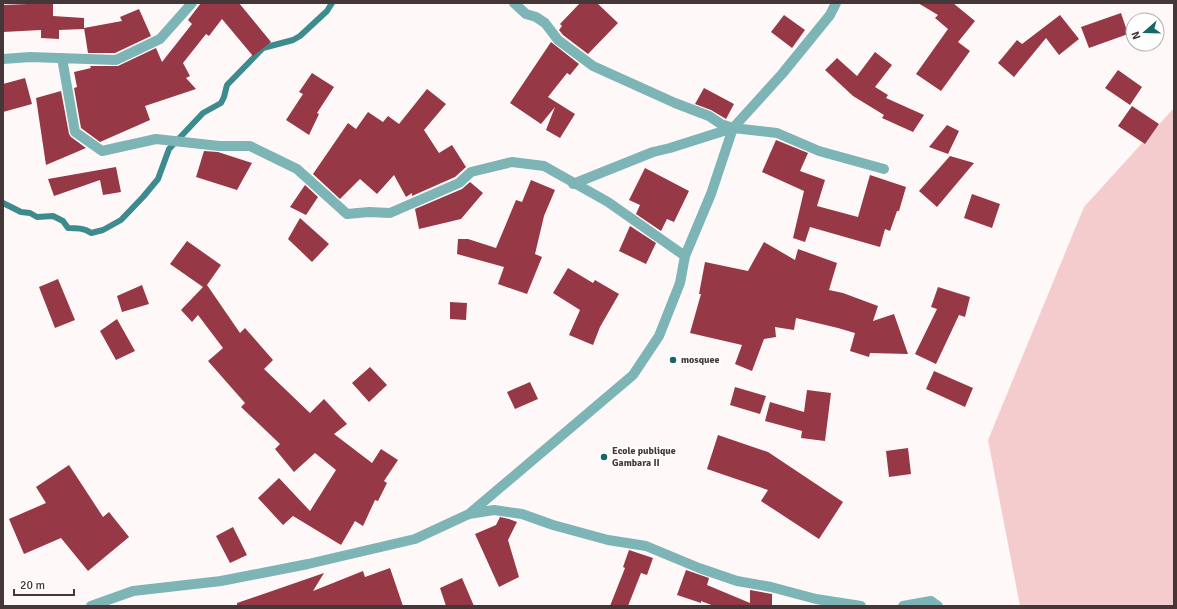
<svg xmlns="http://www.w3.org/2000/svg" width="1177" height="609" font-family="Signika,sans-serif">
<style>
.green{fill:#f5cccd}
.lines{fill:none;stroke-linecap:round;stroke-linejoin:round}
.stream{stroke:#3e8b8f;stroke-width:6}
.building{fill:#963845}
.street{stroke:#7db4b5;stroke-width:10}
.poi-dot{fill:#186669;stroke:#fff;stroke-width:1.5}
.labels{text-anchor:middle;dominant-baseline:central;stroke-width:4;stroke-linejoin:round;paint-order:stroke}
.poi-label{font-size:10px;font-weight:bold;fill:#453738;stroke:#fff;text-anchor:start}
</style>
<rect width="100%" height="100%" fill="#fff8f8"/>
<path class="green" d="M 1174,108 L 1174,606 L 1020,606 L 988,440 L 1084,207 Z"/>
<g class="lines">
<path class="stream" d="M 3,203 L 21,212 L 30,213 L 37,217 L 53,216 L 63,221 L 68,228 C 76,228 85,228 91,233 L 103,230 L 121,220 L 143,197 L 158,179 L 169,149 L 203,113 L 221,103 L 224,97 L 227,85 L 263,48 L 293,40 L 300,36 L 327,11 L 332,3"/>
</g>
<path class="building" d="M 53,3 L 53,16 L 84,18 L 84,29 L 59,30 L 59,39 L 41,38 L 41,30 L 3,32 L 3,5 Z
M 201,3 L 239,3 L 271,42 L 253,56 L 222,19 L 209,36 L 206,34 L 183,63 L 190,76 L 186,78 L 196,89 L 145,106 L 150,120 L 100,142 L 81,128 L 74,88 L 77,87 L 74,72 L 91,68 L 90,66 L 118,66 L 156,48 L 162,62 L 192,24 L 188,20 Z
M 580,3 L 597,3 L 618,23 L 588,54 L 563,35 L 559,30 L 562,26 L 560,24 Z
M 918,3 L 953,3 L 975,21 L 958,42 L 970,51 L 941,91 L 916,74 L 948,29 L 935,18 L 938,15 Z
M 139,9 L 151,36 L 115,53 L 88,53 L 84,28 L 122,21 L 120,17 Z
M 1121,13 L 1128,34 L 1089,48 L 1081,27 Z
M 784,15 L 805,30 L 792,48 L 771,32 Z
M 1060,15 L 1079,39 L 1059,55 L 1046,38 L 1014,77 L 998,63 L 1017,40 L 1022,44 Z
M 551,42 L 579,64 L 570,75 L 567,73 L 548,97 L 575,114 L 560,138 L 546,130 L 555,107 L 541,124 L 510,103 Z
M 875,52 L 892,65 L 875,87 L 888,95 L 886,98 L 924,115 L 913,132 L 882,118 L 884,115 L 853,96 L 825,70 L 837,58 L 857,76 Z
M 1118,70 L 1142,87 L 1130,105 L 1105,88 Z
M 312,73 L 334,87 L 317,113 L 319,114 L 309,135 L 286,120 L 303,94 L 299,92 Z
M 25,78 L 32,104 L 3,112 L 3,84 Z
M 704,88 L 734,104 L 726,119 L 711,110 L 695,104 Z
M 427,89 L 446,104 L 424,130 L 439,153 L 452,145 L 466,167 L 455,177 L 412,196 L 412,193 L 406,197 L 394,175 L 377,194 L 360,179 L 340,199 L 313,174 L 348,123 L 356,129 L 368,112 L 383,122 L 388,116 L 399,124 Z
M 61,91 L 69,134 L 71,137 L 86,148 L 46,165 L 36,98 Z
M 1132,106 L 1159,124 L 1145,144 L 1118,126 Z
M 947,125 L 959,131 L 948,154 L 929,147 Z
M 776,140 L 808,153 L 800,171 L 825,180 L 817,206 L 858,217 L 870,175 L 906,187 L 899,211 L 897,211 L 890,231 L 885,229 L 880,247 L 810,227 L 805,242 L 793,238 L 804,191 L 762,172 Z
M 204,151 L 218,152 L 252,163 L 237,190 L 196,177 Z
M 950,156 L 974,163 L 937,207 L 919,191 Z
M 116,167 L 121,192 L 103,195 L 100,180 L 54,196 L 48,179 Z
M 645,168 L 689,191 L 674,222 L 667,219 L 661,231 L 636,214 L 640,205 L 629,200 Z
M 531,180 L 555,190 L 544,216 L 535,254 L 542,257 L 527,294 L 498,284 L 504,267 L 457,254 L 458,239 L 468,239 L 496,248 L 516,200 L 522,202 Z
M 470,182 L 483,193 L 461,219 L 419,229 L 415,209 L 462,189 Z
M 305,185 L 318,197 L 306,215 L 290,207 Z
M 972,194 L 1000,204 L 992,228 L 964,218 Z
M 300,218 L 329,244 L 312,262 L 288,239 Z
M 630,226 L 656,243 L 646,264 L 619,251 Z
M 187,241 L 221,265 L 207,285 L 240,333 L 245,328 L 273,360 L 264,369 L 310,413 L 324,399 L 347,424 L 334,434 L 372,463 L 381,449 L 398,460 L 384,481 L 387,483 L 378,501 L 375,500 L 363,526 L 355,521 L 341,545 L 293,516 L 283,525 L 258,498 L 279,478 L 310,511 L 336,470 L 315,453 L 294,472 L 275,449 L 280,444 L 241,407 L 245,403 L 208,361 L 223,348 L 198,315 L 192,322 L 181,310 L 203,287 L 170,264 Z
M 764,242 L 795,260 L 798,249 L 837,263 L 829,290 L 843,293 L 878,306 L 873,321 L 894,314 L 908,354 L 870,353 L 869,357 L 850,351 L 855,333 L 838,328 L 796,318 L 794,330 L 775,327 L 776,337 L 764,339 L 752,371 L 735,364 L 742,345 L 690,333 L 701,294 L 699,294 L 705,262 L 748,271 Z
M 568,268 L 593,283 L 595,280 L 619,294 L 600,327 L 593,345 L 569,335 L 580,310 L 553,293 Z
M 58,279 L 75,320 L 55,328 L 39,287 Z
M 142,285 L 149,304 L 122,312 L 117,296 Z
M 938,287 L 970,297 L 965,317 L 959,315 L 936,364 L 915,354 L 937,309 L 931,307 Z
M 450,302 L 467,303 L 466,320 L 450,319 Z
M 117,319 L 135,351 L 116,360 L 100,331 Z
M 370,367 L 387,385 L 369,402 L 352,383 Z
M 934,371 L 973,388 L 965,407 L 926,389 Z
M 530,382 L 538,399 L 515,409 L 507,392 Z
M 735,387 L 766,396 L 760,414 L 730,405 Z
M 807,390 L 831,393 L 825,441 L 801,438 L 802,431 L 765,421 L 770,402 L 804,412 Z
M 718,435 L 768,452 L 843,502 L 819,539 L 761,501 L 768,490 L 707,469 Z
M 908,448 L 911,474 L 889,477 L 886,451 Z
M 69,465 L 103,517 L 109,512 L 129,537 L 88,571 L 61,538 L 24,554 L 9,519 L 46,503 L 36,487 Z
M 500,517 L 509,519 L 517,522 L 508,540 L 519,577 L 499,587 L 475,534 L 496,525 Z
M 233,527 L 247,555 L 230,563 L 216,536 Z
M 629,550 L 653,558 L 647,575 L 641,573 L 628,606 L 610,606 L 625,568 L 623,567 Z
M 390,568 L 403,606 L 237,606 L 237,603 L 324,573 L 313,591 L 363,571 L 365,577 Z
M 686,570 L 709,578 L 707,585 L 750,603 L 750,590 L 772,594 L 772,606 L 714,606 L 701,601 L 701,603 L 677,595 Z
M 462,578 L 474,606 L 446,606 L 440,588 Z"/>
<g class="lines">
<path class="street" d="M 514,3 L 526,14 L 536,17 L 545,23 L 558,40 L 593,66 L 675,103 L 709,116 L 721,124 L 733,128 L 670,148 L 653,152 L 573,184
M 62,58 L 75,132 L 102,151 L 156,139 L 219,146 L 250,146 L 297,169 L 347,214 L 369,212 L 390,213 L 459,183 L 471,172 L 512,162 L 544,166 L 608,202 L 685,256
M 3,59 L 30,57 L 116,60 L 160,39 L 192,3
M 733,128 L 777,133 L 819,151 L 884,169
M 469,514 L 494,510 L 522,514 L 553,525 L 608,540 L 646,546 L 699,568 L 737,581 L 771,587 L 816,599 L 861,606
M 91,606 L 133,591 L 221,581 L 308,564 L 415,539 L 469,514 L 633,375 L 659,336 L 680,283 L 685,256 L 711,194 L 733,128 L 782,74 L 830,15 L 836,3
M 903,606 L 931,601 L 938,606"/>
</g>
<g class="poi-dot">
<circle cx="673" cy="360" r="4"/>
<circle cx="604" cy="457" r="4"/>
</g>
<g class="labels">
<g class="poi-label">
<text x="681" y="360">mosquee</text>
<text x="612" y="451">Ecole publique<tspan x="612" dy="12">Gambara II</tspan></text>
</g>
</g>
<rect width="1177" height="609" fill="none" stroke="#453738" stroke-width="8"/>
<g transform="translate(1145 32) rotate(250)"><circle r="19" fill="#ffffff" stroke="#b5afaf"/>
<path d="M0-3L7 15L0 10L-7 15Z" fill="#186669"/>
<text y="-6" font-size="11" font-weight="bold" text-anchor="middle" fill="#453738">N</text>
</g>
<path d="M14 589v6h60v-6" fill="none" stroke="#453738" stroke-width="2"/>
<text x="20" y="589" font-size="12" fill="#453738" stroke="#ffffff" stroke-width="3" paint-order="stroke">20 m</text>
</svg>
